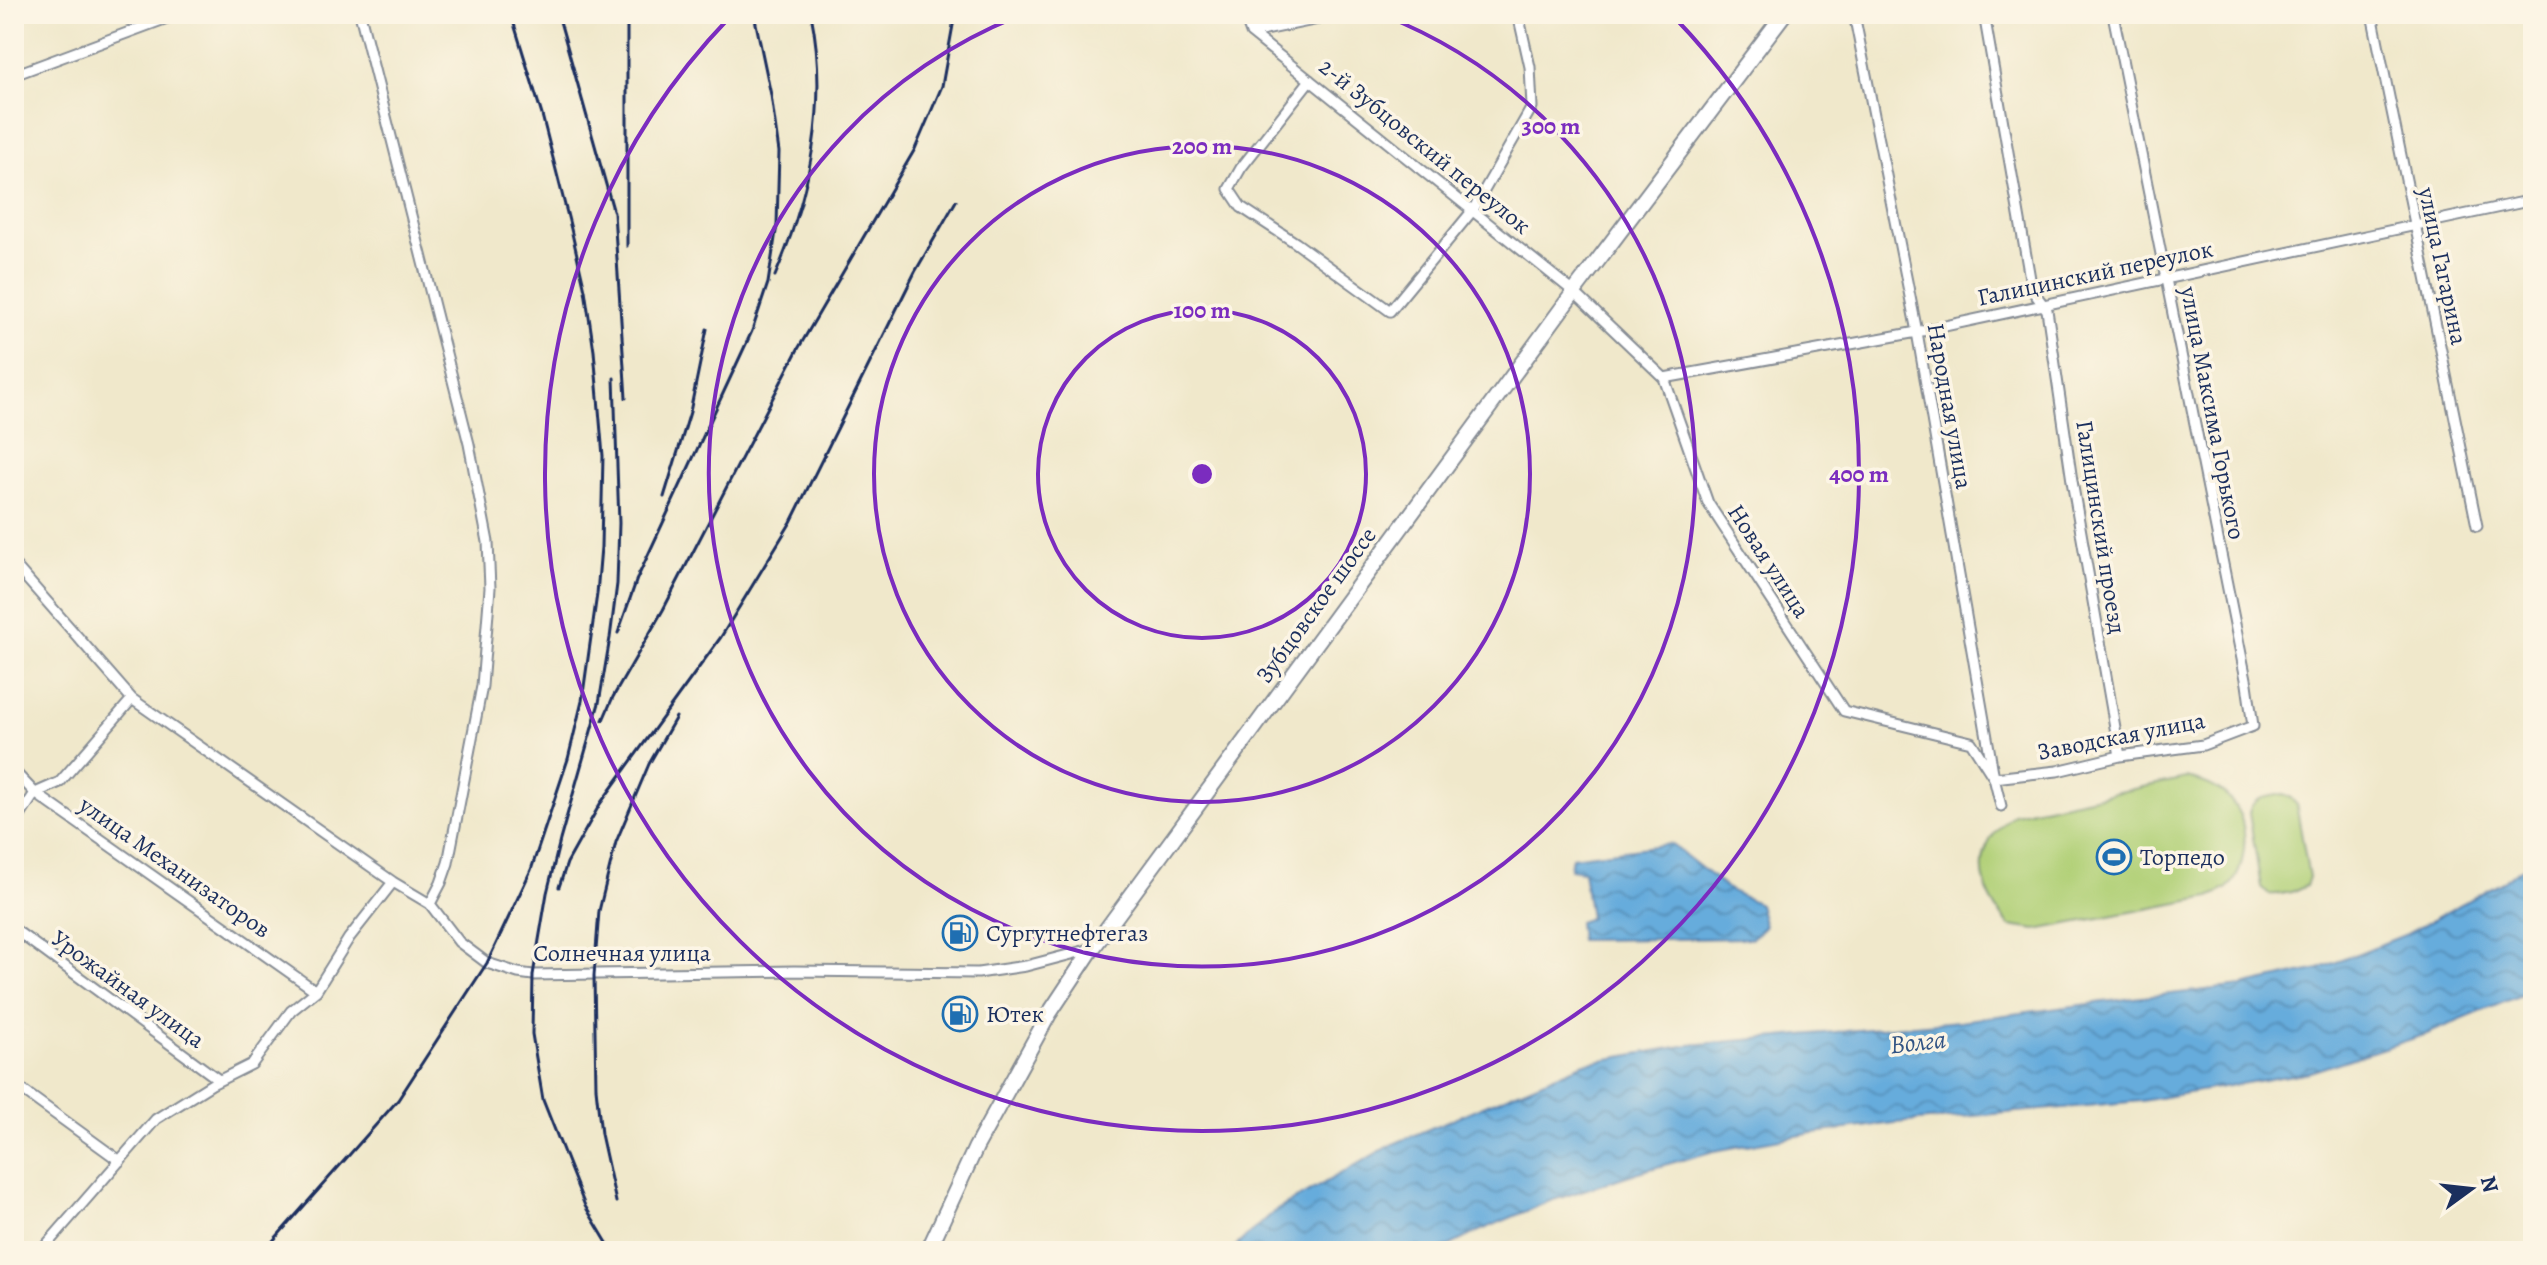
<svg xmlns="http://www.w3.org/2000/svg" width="2547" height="1265" font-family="Alegreya,serif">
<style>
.pitch{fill:#b1d077;stroke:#66806a;stroke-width:2}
.water{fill:url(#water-waves);stroke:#406e9d;stroke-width:2}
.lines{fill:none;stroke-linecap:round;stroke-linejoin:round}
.street-casing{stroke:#868c94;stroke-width:13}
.primary-casing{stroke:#868c94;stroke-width:18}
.street{stroke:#fff;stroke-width:9}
.primary{stroke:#fff;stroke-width:14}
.rail{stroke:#1b2f5e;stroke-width:3}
.ring{fill:none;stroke:#7b2cbf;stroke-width:4}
.labels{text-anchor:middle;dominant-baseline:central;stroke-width:7;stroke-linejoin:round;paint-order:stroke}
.street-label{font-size:24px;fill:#1b2f5e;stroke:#fcf5e5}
.poi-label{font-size:24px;fill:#1b2f5e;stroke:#fcf5e5;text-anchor:start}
.water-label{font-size:26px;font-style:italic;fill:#325484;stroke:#fcf5e5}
.centre{fill:#7b2cbf;stroke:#fcf5e5;stroke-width:4}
.ring-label{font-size:24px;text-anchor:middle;font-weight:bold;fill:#7b2cbf;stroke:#fcf5e5;stroke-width:7;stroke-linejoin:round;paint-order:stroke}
</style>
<defs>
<pattern id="water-waves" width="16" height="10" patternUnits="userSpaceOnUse" patternTransform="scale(2)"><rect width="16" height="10" fill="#66acdc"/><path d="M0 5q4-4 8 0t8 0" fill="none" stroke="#538cb6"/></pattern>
</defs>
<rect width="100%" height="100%" fill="#fcf5e5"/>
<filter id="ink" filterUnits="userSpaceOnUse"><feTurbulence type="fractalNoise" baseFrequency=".0125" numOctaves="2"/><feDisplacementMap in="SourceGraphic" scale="16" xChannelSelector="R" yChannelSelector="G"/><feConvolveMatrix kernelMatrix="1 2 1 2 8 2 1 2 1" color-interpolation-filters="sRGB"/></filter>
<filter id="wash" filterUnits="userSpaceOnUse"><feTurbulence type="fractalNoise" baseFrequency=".006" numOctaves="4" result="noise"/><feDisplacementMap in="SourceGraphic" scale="32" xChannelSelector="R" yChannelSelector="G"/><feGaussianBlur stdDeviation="1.8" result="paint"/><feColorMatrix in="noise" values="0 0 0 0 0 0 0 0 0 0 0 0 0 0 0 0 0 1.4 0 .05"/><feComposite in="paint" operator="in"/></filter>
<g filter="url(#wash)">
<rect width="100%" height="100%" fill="#f0e8cb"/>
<path class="pitch" d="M 2186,778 C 2231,786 2252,816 2242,861 C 2240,870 2236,881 2227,888 C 2223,891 2216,894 2210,897 L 2036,930 L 2010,926 C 1976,887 1970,848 2014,814 Z
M 2283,794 L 2289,796 L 2296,804 L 2309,877 L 2306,886 C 2295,892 2281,895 2268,894 L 2261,887 L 2249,813 C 2252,796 2269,797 2283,794 Z"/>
<path class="water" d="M 1671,844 L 1729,890 L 1759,904 L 1765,926 L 1752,938 L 1580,940 L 1578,922 L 1590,918 L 1583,871 L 1570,869 L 1572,857 Z
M 2533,861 L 2533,990 L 2427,1034 L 2310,1072 L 2141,1101 L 1895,1123 L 1813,1133 L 1714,1151 L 1639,1172 L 1550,1201 L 1479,1231 L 1439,1251 L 1230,1251 L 1275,1211 L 1391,1145 L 1585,1063 L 1689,1045 L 1960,1021 L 2134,998 L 2242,986 L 2319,969 L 2407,934 L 2503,881 Z"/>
</g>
<g filter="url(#ink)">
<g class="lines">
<g class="street-casing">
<path id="street" d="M 360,14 L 469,444 L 488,542 L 490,588 L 482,686 L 448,863 L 441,883 L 430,904
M 1244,14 L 1251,33
M 1854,14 L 1917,332 L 1994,778 L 2001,806
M 1984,14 L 2032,290 L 2047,310 L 2072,481 L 2120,756
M 2372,14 L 2477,526
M 1251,33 L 1574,292 L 1664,378 L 1708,503 L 1844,711 L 1971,742 L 1994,778 L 2057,771 L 2120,756 L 2203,745 L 2253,726 L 2247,684 L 2113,14
M 1251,33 L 1343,14
M 14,75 L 178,14
M 1310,80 L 1241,168 L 1229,189 L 1241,207 L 1296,243 L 1390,311 L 1473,210 L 1532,107 L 1530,67 L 1518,14
M 1664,378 L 1917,332 L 2533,200
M 14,564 L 132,699 L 393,882 L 430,904 L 459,942 L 487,963 L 518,973 L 533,975 L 794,971 L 978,973 L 1026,966 L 1091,949
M 14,771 L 35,793 L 316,991
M 14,825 L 35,793 L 60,782 L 132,699
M 14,929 L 219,1080
M 14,1084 L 120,1161
M 41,1251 L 156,1119 L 212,1084 L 252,1064 L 291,1011 L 316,991 L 349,938 L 393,882"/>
</g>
<g class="primary-casing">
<path id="primary" d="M 928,1251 L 976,1147 L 1049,1014 L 1092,949 L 1574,292 L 1784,14"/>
</g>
<use href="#street" class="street"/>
<use href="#primary" class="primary"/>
<path class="rail" d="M 558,14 L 614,213 L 626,398
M 627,14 L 627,246
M 775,276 C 810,195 829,102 811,14
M 664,497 L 690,412 L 707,329
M 636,581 L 752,331 L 768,283 L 777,225 L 779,152 L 771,95 L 754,14
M 618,633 L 639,573
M 603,720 L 613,697 L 663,610 L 798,349 L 915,149 L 942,86 L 955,14
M 559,887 L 567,863 L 600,804 L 721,637 L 791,522 L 915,272 L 956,201
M 616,1202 L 601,1134 L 596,1088 L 594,976 L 599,911 L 616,842 L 649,764 L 676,717
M 264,1251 L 398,1100 L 487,963 L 531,870 L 568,759 L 582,701 L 597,594 L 601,547 L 603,456 L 594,351 L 585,290 L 571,229 L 542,115 L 511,14
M 612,1251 L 585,1206 L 543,1100 L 532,1034 L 533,975 L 547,893 L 560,840 L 599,703 L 610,638 L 617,584 L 619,523 L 614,378"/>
</g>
</g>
<g class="ring">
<circle cx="1202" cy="474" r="164"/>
<circle cx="1202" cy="474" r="328"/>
<path d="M1383 15A493 493 0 1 1 1021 15"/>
<path d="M1675 18A657 657 0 1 1 729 18"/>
</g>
<defs>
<g id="stadium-ring" transform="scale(1.8)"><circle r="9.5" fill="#fcf5e5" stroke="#1f6fb2" stroke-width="1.5"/><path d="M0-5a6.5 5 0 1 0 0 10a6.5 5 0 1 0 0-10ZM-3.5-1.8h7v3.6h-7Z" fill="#1f6fb2"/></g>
<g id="fuel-ring" transform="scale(1.8)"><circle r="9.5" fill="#fcf5e5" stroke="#1f6fb2" stroke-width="1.5"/><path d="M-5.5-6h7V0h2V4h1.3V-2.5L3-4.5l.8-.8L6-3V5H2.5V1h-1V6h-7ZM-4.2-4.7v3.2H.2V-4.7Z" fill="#1f6fb2"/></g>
</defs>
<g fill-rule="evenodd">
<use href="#stadium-ring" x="2114" y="857"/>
<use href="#fuel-ring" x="960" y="933"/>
<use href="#fuel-ring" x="960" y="1014"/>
</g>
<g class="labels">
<g class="street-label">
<text transform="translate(1425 146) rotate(39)">2-й Зубцовский переулок</text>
<text transform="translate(2443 266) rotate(78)">улица Гагарина</text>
<text transform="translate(2095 273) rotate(-12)">Галицинский переулок</text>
<text transform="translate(1950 406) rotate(80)">Народная улица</text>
<text transform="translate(2213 413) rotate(79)">улица Максима Горького</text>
<text transform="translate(2101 527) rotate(81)">Галицинский проезд</text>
<text transform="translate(1769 561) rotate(57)">Новая улица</text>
<text transform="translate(1316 605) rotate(-54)">Зубцовское шоссе</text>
<text transform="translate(2121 736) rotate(-11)">Заводская улица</text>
<text transform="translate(175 867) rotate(35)">улица Механизаторов</text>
<text x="622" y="953">Солнечная улица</text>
<text transform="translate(128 989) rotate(36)">Урожайная улица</text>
</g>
<g class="poi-label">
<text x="2140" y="857">Торпедо</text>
<text x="986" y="933">Сургутнефтегаз</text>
<text x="986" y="1014">Ютек</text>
</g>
<g class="water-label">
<text transform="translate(1918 1042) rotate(-6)">Волга</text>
</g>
</g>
<circle cx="1202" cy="474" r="12" class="centre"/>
<g class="ring-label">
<text x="1551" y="134">300 m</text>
<text x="1202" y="154">200 m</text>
<text x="1202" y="318">100 m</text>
<text x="1859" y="482">400 m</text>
</g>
<rect width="2547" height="1265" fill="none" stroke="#fcf5e5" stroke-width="48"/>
<g transform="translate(2471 1189) rotate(75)" stroke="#fcf5e5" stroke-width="6" paint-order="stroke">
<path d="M0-6L14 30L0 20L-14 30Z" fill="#1b2f5e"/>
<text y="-12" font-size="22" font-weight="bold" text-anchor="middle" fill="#1b2f5e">N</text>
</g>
</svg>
